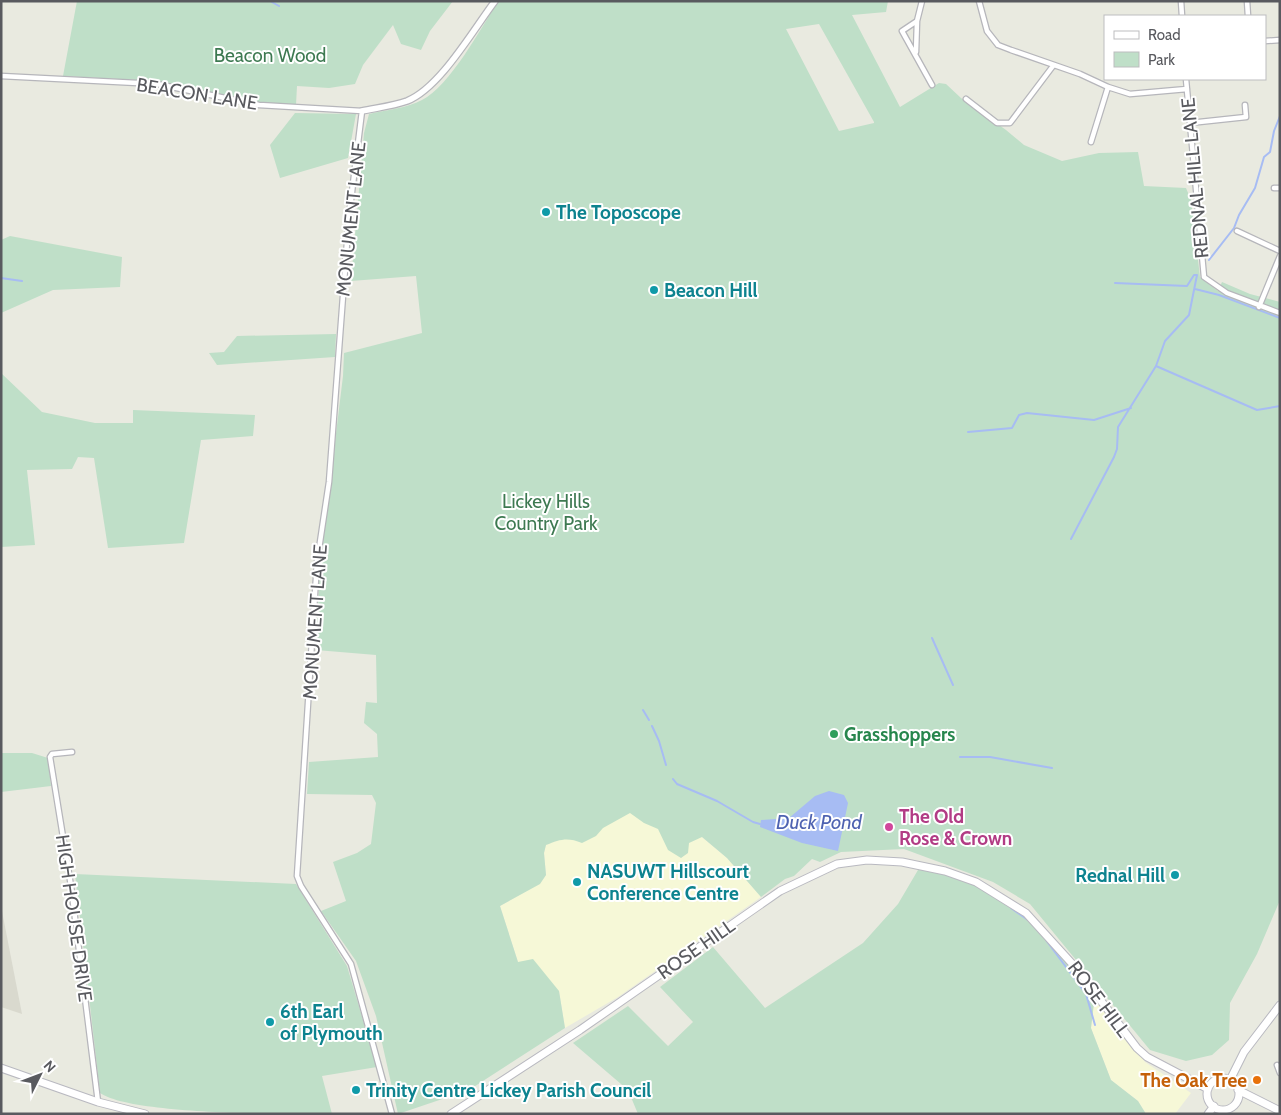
<svg xmlns="http://www.w3.org/2000/svg" width="1281" height="1115" font-family="Cabin,sans-serif">
<style>
.commercial{fill:#f6f8d7}
.education{fill:#d9d9ce}
.green{fill:#bfdfc8;fill-rule:evenodd}
.water{fill:#a7bcf3}
.lines{fill:none;stroke-linecap:round;stroke-linejoin:round}
.stream{stroke:#a7bcf3;stroke-width:2}
.minor-casing{stroke:#b6b6bb;stroke-width:7}
.tertiary-casing{stroke:#b6b6bb;stroke-width:8}
.secondary-casing{stroke:#b9b9c0;stroke-width:9}
.minor{stroke:#fff;stroke-width:4.5}
.tertiary{stroke:#fff;stroke-width:5.5}
.secondary{stroke:#fff;stroke-width:7}
.culture-dot{fill:#0f9aa8;stroke:#fff;stroke-width:2}
.leisure-dot{fill:#2e9e5b;stroke:#fff;stroke-width:2}
.hotel-dot{fill:#d1479c;stroke:#fff;stroke-width:2}
.food-dot{fill:#e8710a;stroke:#fff;stroke-width:2}
.labels{text-anchor:middle;dominant-baseline:central;stroke-width:4;stroke-linejoin:round;paint-order:stroke}
.park-label{font-size:19px;fill:#3d7951;stroke:#fff}
.street-label{font-size:19px;fill:#595a5f;stroke:#fff}
.culture-label{font-size:19px;font-weight:bold;fill:#0d838f;stroke:#fff;text-anchor:start}
.leisure-label{font-size:19px;font-weight:bold;fill:#27864d;stroke:#fff;text-anchor:start}
.hotel-label{font-size:19px;font-weight:bold;fill:#b23c85;stroke:#fff;text-anchor:start}
.food-label{font-size:19px;font-weight:bold;fill:#c56008;stroke:#fff;text-anchor:end}
.water-label{font-size:20px;font-style:italic;fill:#4f63b1;stroke:#fff}
</style>
<rect width="100%" height="100%" fill="#e9eae0"/>
<path class="commercial" d="M 642,795 L 702,837 L 727,858 L 761,897 L 618,997 L 565,1028 L 559,991 L 518,962 L 500,906 L 540,883 L 546,875 L 544,853 L 546,844 Z
M 1097,1000 L 1145,1062 L 1191,1093 L 1175,1114 L 1146,1114 L 1138,1101 L 1111,1080 L 1091,1028 L 1094,1002 Z"/>
<path class="education" d="M 1,906 L 22,1014 L 1,1007 Z"/>
<path class="green" d="M 77,1 L 453,1 L 430,31 L 421,50 L 401,44 L 393,25 L 363,65 L 355,84 L 329,88 L 297,86 L 296,105 L 256,102 L 156,81 L 63,76 Z
M 498,1 L 888,1 L 886,12 L 852,15 L 900,107 L 939,83 L 946,84 L 961,98 L 1006,130 L 1024,145 L 1062,161 L 1099,153 L 1138,152 L 1144,186 L 1186,188 L 1191,200 L 1200,277 L 1218,291 L 1222,282 L 1250,294 L 1280,302 L 1280,900 L 1257,954 L 1230,1003 L 1229,1040 L 1212,1055 L 1186,1061 L 1150,1050 L 1030,904 L 993,882 L 904,849 L 841,852 L 820,862 L 812,859 L 794,876 L 785,879 L 761,897 L 727,858 L 702,837 L 689,843 L 688,853 L 681,858 L 668,850 L 658,829 L 644,823 L 630,813 L 603,828 L 596,836 L 582,843 C 568,837 560,839 546,845 L 544,853 L 546,875 L 540,884 L 500,906 L 518,962 L 533,959 L 559,991 L 565,1028 L 469,1090 L 398,1114 L 376,1016 L 356,961 L 321,911 L 346,901 L 333,862 L 357,853 L 371,844 L 376,803 L 372,795 L 307,794 L 309,762 L 378,757 L 377,734 L 364,723 L 366,702 L 377,703 L 376,655 L 316,650 L 320,565 L 343,376 L 344,353 L 422,333 L 416,276 L 351,281 L 364,133 L 369,114 C 386,110 407,108 422,100 C 449,87 482,27 498,1 ZM 819,24 L 874,122 L 874,123 L 839,131 L 786,29 Z
M 295,113 L 356,114 L 348,158 L 280,178 L 270,145 Z
M 10,236 L 122,257 L 120,287 L 53,290 L 1,313 L 1,240 Z
M 336,334 L 335,357 L 217,365 L 209,353 L 224,352 L 237,336 Z
M 1,373 L 42,412 L 95,423 L 133,423 L 133,410 L 255,415 L 253,436 L 201,440 L 184,543 L 108,548 L 94,458 L 78,457 L 72,469 L 27,470 L 35,545 L 1,547 Z
M 1,753 L 32,753 L 48,758 L 51,786 L 1,792 Z
M 918,870 C 999,872 1052,942 1097,1000 L 1094,1003 L 1091,1028 L 1111,1080 L 1138,1101 L 1146,1114 L 638,1114 L 628,1090 L 573,1043 L 628,1006 L 668,1046 L 693,1022 L 660,987 L 713,947 L 765,1008 L 863,943 L 898,904 Z
M 75,874 L 296,884 L 347,966 L 377,1067 L 322,1076 L 332,1114 C 285,1114 132,1115 100,1093 Z"/>
<path class="water" d="M 829,791 L 844,795 L 848,803 L 838,851 L 802,843 L 760,827 L 761,820 L 789,818 L 815,796 Z"/>
<g class="lines">
<path class="stream" d="M 270,1 L 279,6
M 1209,260 L 1234,228 L 1239,215 L 1255,188 L 1264,157 L 1270,152 L 1274,131 L 1280,116
M 1,278 L 22,281
M 1115,283 L 1187,286 L 1194,275 L 1197,275
M 1195,289 L 1219,295 L 1280,318
M 1156,366 L 1257,410 L 1280,406
M 968,432 L 1012,428 L 1019,415 L 1027,413 L 1094,420 L 1131,408
M 1071,539 L 1114,457 L 1117,449 L 1118,427 L 1156,366 L 1165,341 L 1189,315 L 1197,275
M 932,638 L 953,685
M 643,710 L 649,720
M 652,726 L 659,741 L 666,765
M 960,757 L 990,757 L 1052,768
M 673,779 L 677,784 L 717,801 L 753,822 L 760,824
M 1011,908 L 1028,920
M 1046,940 L 1086,994 L 1095,1025"/>
<g class="minor-casing">
<path id="minor" d="M 922,1 L 917,21 L 902,31 L 932,85
M 979,1 L 987,31 L 998,45 L 1011,50 L 1080,74 L 1108,87 L 1130,94 L 1187,89
M 1181,1 L 1182,16
M 1247,1 L 1248,16
M 1265,41 L 1280,40
M 916,52 L 917,21
M 1,76 L 157,84 L 259,105 L 362,111 L 349,216 L 329,482 L 317,562 L 297,876 L 301,886 L 351,964 L 392,1114
M 1186,79 L 1204,277 L 1227,293 L 1280,313
M 966,99 L 997,123 L 1010,123 L 1053,66
M 1190,123 L 1246,117 L 1245,105
M 1091,142 L 1108,87
M 1274,188 L 1280,188
M 1237,231 L 1280,251
M 1259,307 L 1280,256
M 72,752 L 52,754 L 50,757 L 71,886 L 98,1102
M 1277,1065 L 1280,1073"/>
</g>
<g class="tertiary-casing">
<path id="tertiary" d="M 362,111 C 376,108 393,106 407,101 C 440,88 473,30 495,1"/>
</g>
<g class="secondary-casing">
<path id="secondary" d="M 1,1068 L 98,1102 L 145,1114
M1207 1094a16 16 0 1 1 32 0a16 16 0 1 1-32 0Z
M 1230,1080 L 1244,1052 L 1280,1005
M 1238,1090 L 1280,1111
M 451,1114 L 580,1030 L 780,891 L 837,864 L 867,860 L 902,862 L 945,871 L 976,882 L 1026,913 L 1076,968 L 1137,1048 L 1147,1057 L 1208,1089
M 1208,1114 L 1214,1106"/>
</g>
<use href="#minor" class="minor"/>
<use href="#tertiary" class="tertiary"/>
<use href="#secondary" class="secondary"/>
</g>
<g class="culture-dot">
<circle cx="546" cy="212" r="5"/>
<circle cx="654" cy="290" r="5"/>
<circle cx="1175" cy="875" r="5"/>
<circle cx="577" cy="882" r="5"/>
<circle cx="270" cy="1022" r="5"/>
<circle cx="356" cy="1090" r="5"/>
</g>
<circle class="leisure-dot" cx="834" cy="734" r="5"/>
<circle class="hotel-dot" cx="889" cy="827" r="5"/>
<circle class="food-dot" cx="1257" cy="1080" r="5"/>
<g class="labels">
<g class="park-label">
<text x="270" y="55">Beacon Wood</text>
<text x="546" y="501">Lickey Hills<tspan x="546" dy="22">Country Park</tspan></text>
</g>
<g class="street-label">
<text transform="translate(197 94) rotate(9)">BEACON LANE</text>
<text transform="translate(1195 178) rotate(-95)">REDNAL HILL LANE</text>
<text transform="translate(351 219) rotate(-84)">MONUMENT LANE</text>
<text transform="translate(315 622) rotate(-86)">MONUMENT LANE</text>
<text transform="translate(74 918) rotate(82)">HIGH HOUSE DRIVE</text>
<text transform="translate(696 949) rotate(-35)">ROSE HILL</text>
<text transform="translate(1099 999) rotate(53)">ROSE HILL</text>
</g>
<g class="culture-label">
<text x="556" y="212">The Toposcope</text>
<text x="664" y="290">Beacon Hill</text>
<text x="587" y="871">NASUWT Hillscourt<tspan x="587" dy="22">Conference Centre</tspan></text>
<text x="1165" y="875" text-anchor="end">Rednal Hill</text>
<text x="280" y="1011">6th Earl<tspan x="280" dy="22">of Plymouth</tspan></text>
<text x="366" y="1090">Trinity Centre Lickey Parish Council</text>
</g>
<g class="leisure-label">
<text x="844" y="734">Grasshoppers</text>
</g>
<g class="hotel-label">
<text x="899" y="816">The Old<tspan x="899" dy="22">Rose &amp; Crown</tspan></text>
</g>
<g class="food-label">
<text x="1247" y="1080">The Oak Tree</text>
</g>
<g class="water-label">
<text x="819" y="822">Duck Pond</text>
</g>
</g>
<rect width="1281" height="1115" fill="none" stroke="#595a5f" stroke-width="5"/>
<rect x="1104" y="15" width="162" height="65" fill="#ffffff" stroke="#bdbdbf"/>
<rect x="1114" y="31" width="25" height="8" fill="#ffffff" stroke="#bdbdbf"/>
<text x="1148" y="40" font-size="15" fill="#595a5f">Road</text>
<rect x="1114" y="52" width="25" height="15" fill="#bfdfc8" stroke="#bdbdbf"/>
<text x="1148" y="65" font-size="15" fill="#595a5f">Park</text>
<g transform="translate(40 1075) rotate(48)" stroke="#ffffff" stroke-width="4" paint-order="stroke">
<path d="M0-4L9 19L0 12L-9 19Z" fill="#595a5f"/>
<text y="-8" font-size="14" font-weight="bold" text-anchor="middle" fill="#595a5f">N</text>
</g>
</svg>
